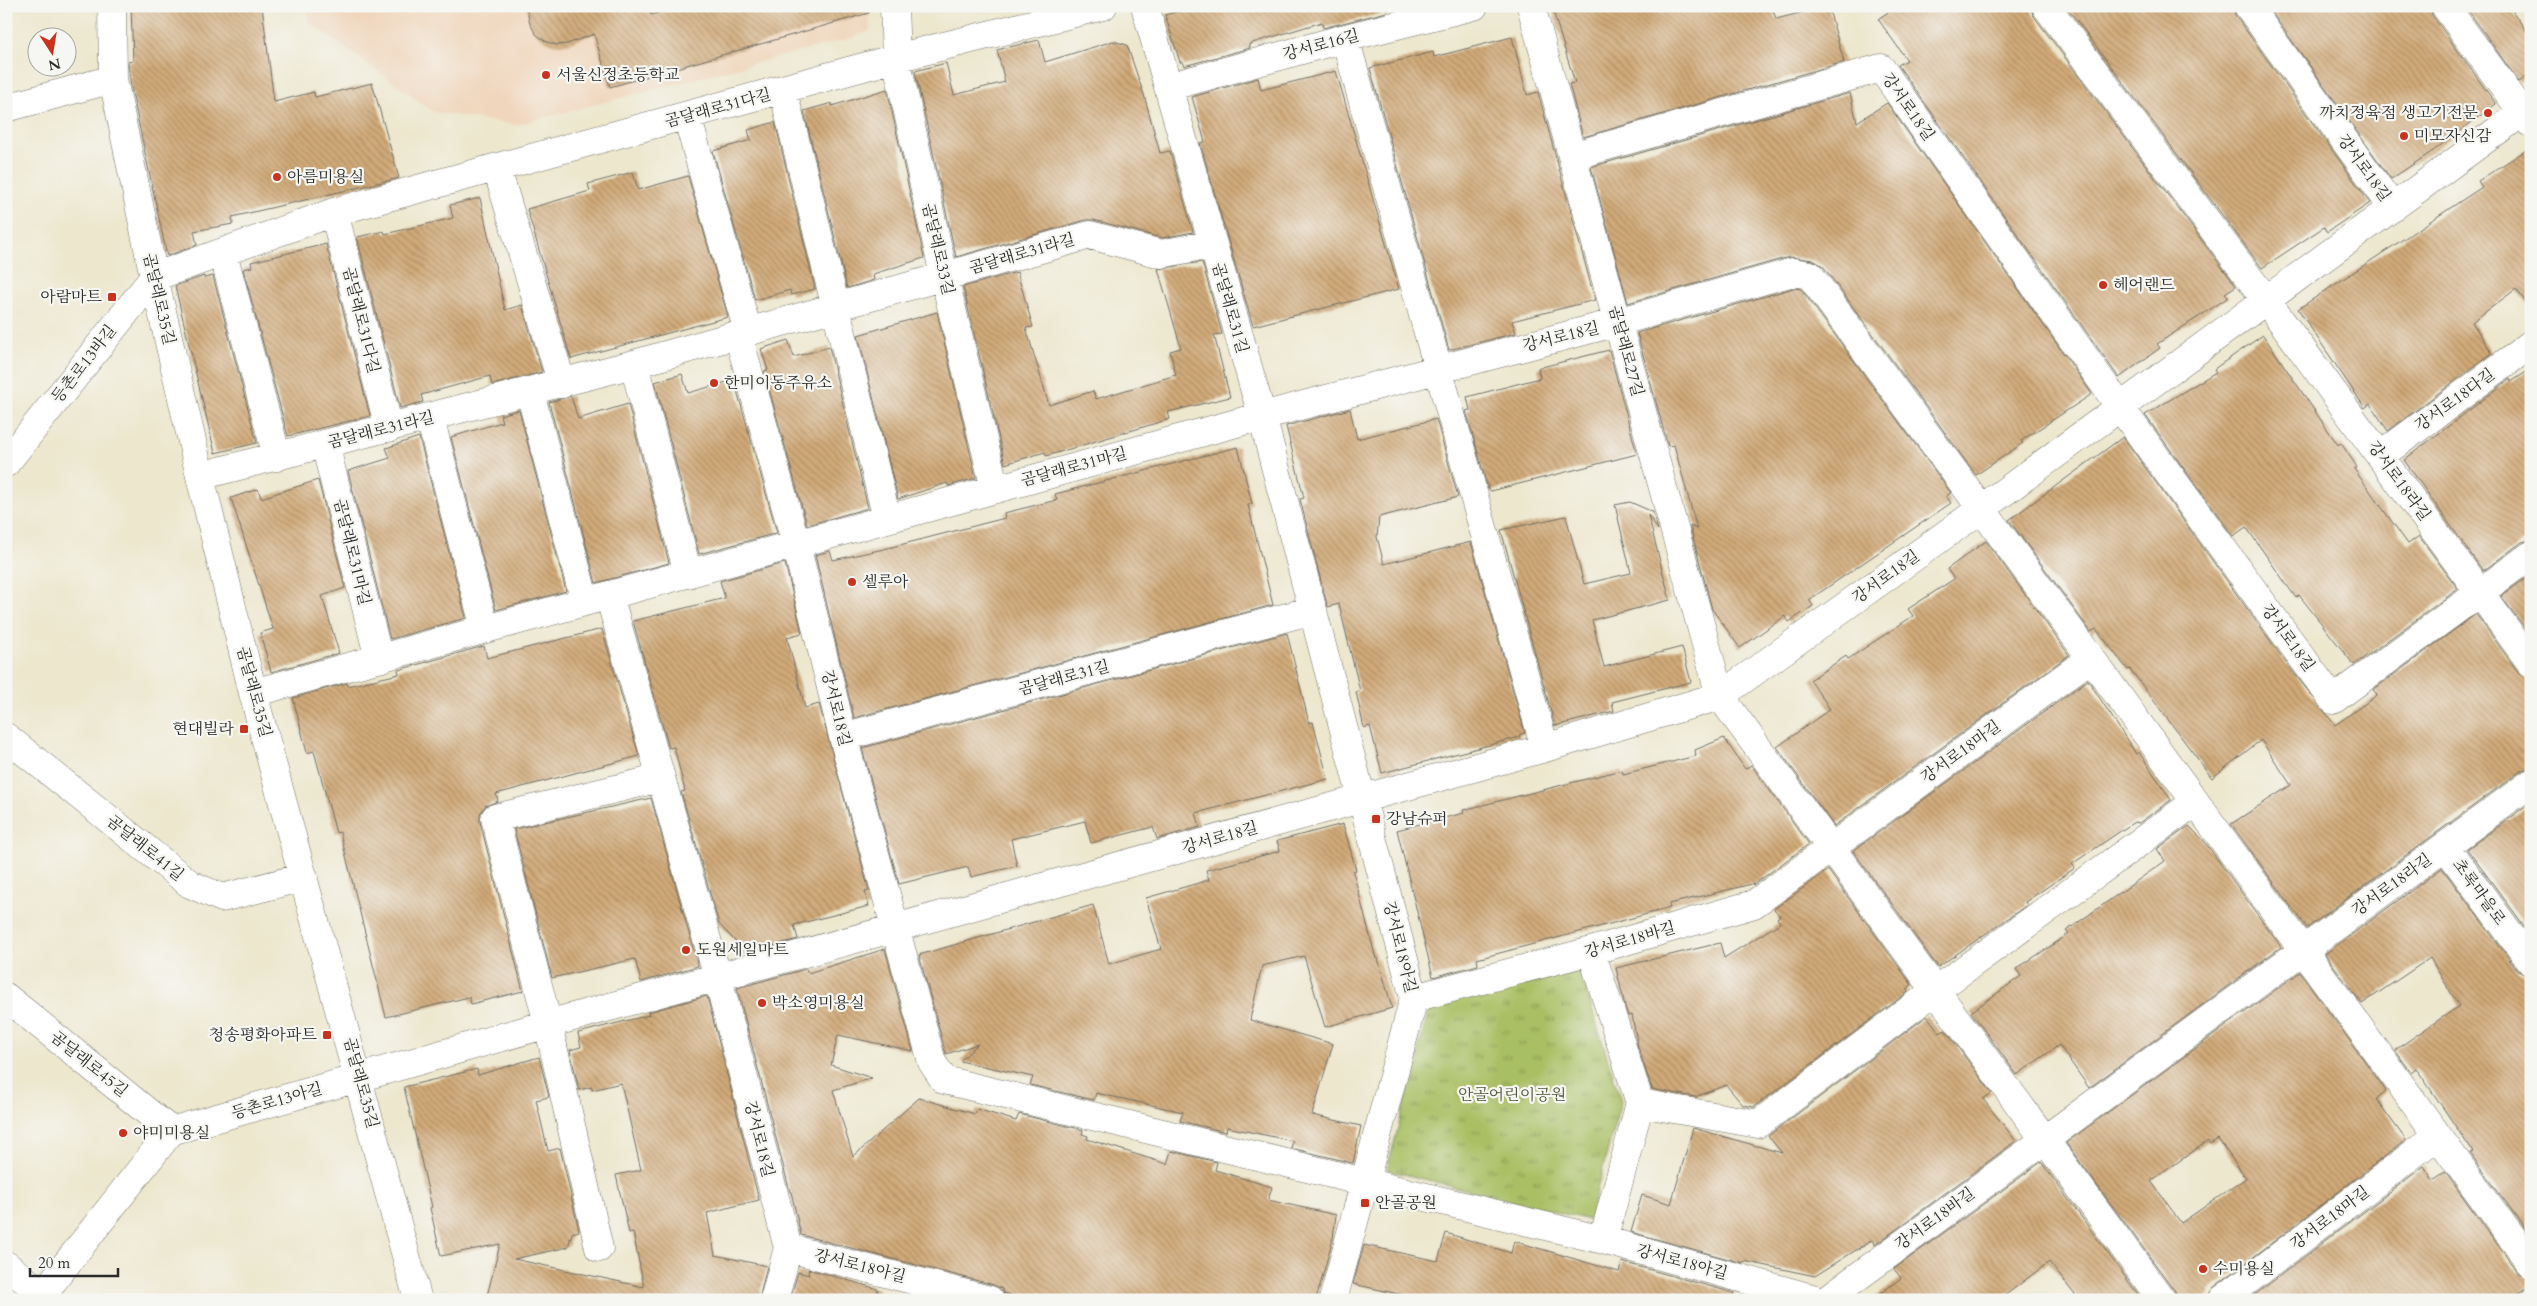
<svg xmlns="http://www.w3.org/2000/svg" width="2537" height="1306" font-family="Cardo,'Noto Serif KR',serif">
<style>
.built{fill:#f0d6bc}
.park{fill:url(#park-tufts);stroke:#6a7547}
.building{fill:url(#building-back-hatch);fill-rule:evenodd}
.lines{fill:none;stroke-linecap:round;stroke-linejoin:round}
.minor-casing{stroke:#6f6d64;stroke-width:29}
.minor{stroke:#fff;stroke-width:28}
.poi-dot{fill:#c8321e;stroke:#f6f6f2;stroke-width:2}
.labels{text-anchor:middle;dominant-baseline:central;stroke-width:4.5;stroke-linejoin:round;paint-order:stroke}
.street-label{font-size:16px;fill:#2b2b2b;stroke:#f6f6f2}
.poi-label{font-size:16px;fill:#2b2b2b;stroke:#f6f6f2;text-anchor:start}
.park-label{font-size:16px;fill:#51573c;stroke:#f6f6f2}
</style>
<defs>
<pattern id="park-tufts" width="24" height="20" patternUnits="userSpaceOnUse" patternTransform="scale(1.25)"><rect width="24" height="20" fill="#a9bf63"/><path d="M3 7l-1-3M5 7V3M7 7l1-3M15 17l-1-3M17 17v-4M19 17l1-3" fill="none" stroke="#8a9b52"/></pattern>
<pattern id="building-back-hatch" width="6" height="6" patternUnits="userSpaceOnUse" patternTransform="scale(1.25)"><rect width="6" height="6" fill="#d1aa79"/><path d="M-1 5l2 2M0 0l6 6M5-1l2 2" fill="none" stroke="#aa8b63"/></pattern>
</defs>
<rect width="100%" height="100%" fill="#f6f6f2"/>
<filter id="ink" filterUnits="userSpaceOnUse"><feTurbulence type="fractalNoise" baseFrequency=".02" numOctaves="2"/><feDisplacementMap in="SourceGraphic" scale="10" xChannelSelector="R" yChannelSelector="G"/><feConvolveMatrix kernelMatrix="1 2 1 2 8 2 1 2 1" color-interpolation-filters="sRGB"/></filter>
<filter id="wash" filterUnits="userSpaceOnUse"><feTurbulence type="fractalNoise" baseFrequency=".0096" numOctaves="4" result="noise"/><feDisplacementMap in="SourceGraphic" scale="20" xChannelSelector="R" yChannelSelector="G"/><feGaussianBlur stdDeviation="1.12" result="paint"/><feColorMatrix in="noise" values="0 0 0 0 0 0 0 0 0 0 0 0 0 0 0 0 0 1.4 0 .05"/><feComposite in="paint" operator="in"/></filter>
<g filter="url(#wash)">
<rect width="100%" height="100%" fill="#ede7ce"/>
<path class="built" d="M 307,6 L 869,6 L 870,31 L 852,38 L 516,125 L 434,112 L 309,22 Z"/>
<path class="park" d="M 1579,968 L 1621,1101 L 1589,1220 L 1387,1170 L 1430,1005 Z"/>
<g id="blocks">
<path class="building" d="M 131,6 L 262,6 L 274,102 L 314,92 L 315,97 L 372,83 L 399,178 L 232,217 L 233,224 L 194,231 L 197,245 L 167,256 L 131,87 L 128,62 L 133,61 Z
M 526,6 L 649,6 L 651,15 L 681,6 L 868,6 L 869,13 L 610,87 L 594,34 L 567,44 L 556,45 L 545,41 L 536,34 L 530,24 Z
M 1195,6 L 1386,6 L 1387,12 L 1323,28 L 1322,22 L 1249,44 L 1250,48 L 1184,66 L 1182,62 L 1180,62 L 1165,15 Z
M 1568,6 L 1772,6 L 1776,19 L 1828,6 L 1844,62 L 1583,137 L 1569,84 L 1575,83 L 1553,11 Z
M 1897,6 L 2031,6 L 2033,15 L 2236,286 L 2225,293 L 2229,297 L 2157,344 L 2160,348 L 2119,378 L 1898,65 L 1907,60 L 1878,19 Z
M 2066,6 L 2233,6 L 2235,15 L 2370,203 L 2327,232 L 2324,227 L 2262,268 Z
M 2267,6 L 2430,6 L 2432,15 L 2496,104 L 2433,151 L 2391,179 Z
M 2465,6 L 2509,6 L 2531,38 L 2531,74 L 2519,82 Z
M 1512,37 L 1527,95 L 1538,92 L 1595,300 L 1512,321 L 1516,333 L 1449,350 L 1370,68 L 1433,52 L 1434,57 Z
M 1039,40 L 1045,62 L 1113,41 L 1127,45 L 1144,95 L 1160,153 L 1170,151 L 1193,232 L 1162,238 L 1094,220 L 1086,220 L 956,257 L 915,71 L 946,63 L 954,95 L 1005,82 L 997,50 Z
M 1336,71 L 1399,289 L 1253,326 L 1200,143 L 1205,142 L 1192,97 L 1258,78 L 1261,90 Z
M 887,89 L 924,258 L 873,274 L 874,280 L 847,288 L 804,111 L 832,103 L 832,106 Z
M 1850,93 L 1857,122 L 1887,103 L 2092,394 L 2021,441 L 2023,443 L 1976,475 L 1823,266 L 1813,260 L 1789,257 L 1628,303 L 1591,167 Z
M 775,122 L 815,289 L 791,295 L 790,290 L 755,300 L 713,151 L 751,140 L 748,130 Z
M 2531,147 L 2531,309 L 2516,289 L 2472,322 L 2492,353 L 2388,431 L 2370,404 L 2365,408 L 2298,309 L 2482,187 L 2478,181 Z
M 633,172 L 638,190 L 688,176 L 728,317 L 571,359 L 527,209 L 590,191 L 588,184 Z
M 480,198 L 505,310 L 522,305 L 542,372 L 492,385 L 490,376 L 421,395 L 423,402 L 400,408 L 357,237 L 384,231 L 385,234 L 453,218 L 450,205 Z
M 326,244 L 370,416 L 288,436 L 243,269 L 252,267 L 251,262 Z
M 1202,262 L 1222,334 L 1214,335 L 1230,397 L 1168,412 L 1170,419 L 1046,456 L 1045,452 L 1005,464 L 963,287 L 1017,272 L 1033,327 L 1026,328 L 1049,405 L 1093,391 L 1096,399 L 1176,375 L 1170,351 L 1181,348 L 1158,269 Z
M 204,276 L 204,278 L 213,276 L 257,443 L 215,453 L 175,286 Z
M 1794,288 L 1801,289 L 1951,493 L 1946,496 L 1951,503 L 1809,600 L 1813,606 L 1789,622 L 1785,616 L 1740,648 L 1712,609 L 1690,526 L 1697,529 L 1674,445 L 1668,446 L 1637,333 Z
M 937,312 L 976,478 L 948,486 L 947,483 L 898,499 L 858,335 Z
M 2263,335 L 2338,445 L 2341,443 L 2357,467 L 2354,469 L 2408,544 L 2419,536 L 2458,589 L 2354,665 L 2299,595 L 2296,598 L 2246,527 L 2233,536 L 2145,415 L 2216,372 L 2214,369 Z
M 788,340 L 794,357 L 829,347 L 868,508 L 807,525 L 764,371 L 768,370 L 761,349 Z
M 1609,350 L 1637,454 L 1491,491 L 1488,489 L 1466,411 L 1470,410 L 1467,397 L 1540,378 L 1538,368 Z
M 2531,369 L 2531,540 L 2522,542 L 2483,571 L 2404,460 L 2510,379 L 2511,382 Z
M 682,374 L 688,393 L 734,380 L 777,533 L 699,554 L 655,382 Z
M 571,396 L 578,419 L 628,404 L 669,563 L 596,583 L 549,402 Z
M 1350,409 L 1357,439 L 1436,419 L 1458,497 L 1379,517 L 1377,537 L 1384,564 L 1471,542 L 1525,733 L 1519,735 L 1520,737 L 1382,773 L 1370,726 L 1364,728 L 1356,692 L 1360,691 L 1339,604 L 1328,607 L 1327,605 L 1300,499 L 1304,498 L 1286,426 Z
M 519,410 L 566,591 L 496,610 L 451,437 L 502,422 L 500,415 Z
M 419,437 L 466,618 L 390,639 L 348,471 L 390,458 L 386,448 Z
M 2123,437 L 2287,664 L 2335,725 L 2373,698 L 2377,694 L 2373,690 L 2476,614 L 2518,672 L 2531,678 L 2531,768 L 2522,770 L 2307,928 L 2231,824 L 2291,785 L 2261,740 L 2212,778 L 2130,669 L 2128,670 L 2096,629 L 2091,632 L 2009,520 Z
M 1238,447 L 1252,504 L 1248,505 L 1273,605 L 854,718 L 815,555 L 830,551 L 833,560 L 884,549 L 1005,518 L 1004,513 L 1057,500 L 1055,494 Z
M 318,480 L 345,588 L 322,596 L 339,653 L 271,672 L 260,633 L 273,629 L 231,498 L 258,489 L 261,498 Z
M 1630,502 L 1653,512 L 1658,530 L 1648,515 L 1670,600 L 1592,620 L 1604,667 L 1682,647 L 1691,682 L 1612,702 L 1614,711 L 1555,726 L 1501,530 L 1566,516 L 1584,584 L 1631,573 L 1615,505 Z
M 1986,541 L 2069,655 L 1834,826 L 1777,747 L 1830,709 L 1810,680 L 1846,656 L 1848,659 L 1913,616 L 1908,609 L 1954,579 L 1947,569 Z
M 785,563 L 802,633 L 787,637 L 805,708 L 819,704 L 869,891 L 865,892 L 869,906 L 794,925 L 798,939 L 746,953 L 719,924 L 681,792 L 685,791 L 674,747 L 669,748 L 633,621 L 725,598 L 720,581 Z
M 2531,575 L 2531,636 L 2501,596 Z
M 602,629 L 639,756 L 496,794 L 498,801 L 485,806 L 480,814 L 480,822 L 523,991 L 471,1004 L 469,997 L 386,1017 L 340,832 L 336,833 L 314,751 L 307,753 L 293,698 L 347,683 L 348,686 L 399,674 L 398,670 L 484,646 L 487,658 Z
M 1287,633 L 1309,723 L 1313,722 L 1328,779 L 1196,813 L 1200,827 L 1157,839 L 1153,827 L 1091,843 L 1085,821 L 1011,839 L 1017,866 L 971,877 L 968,867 L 899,884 L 862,748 Z
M 2088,680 L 2136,754 L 2139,752 L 2171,800 L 2139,823 L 2134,822 L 2072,864 L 2075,868 L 2025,902 L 2027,905 L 1938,967 L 1853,851 Z
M 1724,738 L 1745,769 L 1751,765 L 1809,844 L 1753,885 L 1752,884 L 1669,904 L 1670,908 L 1477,959 L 1478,965 L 1433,977 L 1397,830 L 1464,813 L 1463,810 L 1622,770 L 1623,774 L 1696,756 L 1695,750 Z
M 651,798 L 698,966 L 641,982 L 635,959 L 552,978 L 514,829 Z
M 2531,803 L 2531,935 L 2467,849 Z
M 1343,824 L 1356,870 L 1353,871 L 1376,959 L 1378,958 L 1392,1008 L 1325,1027 L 1304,956 L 1262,966 L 1250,1020 L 1333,1044 L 1312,1115 L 1361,1126 L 1353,1163 L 1291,1148 L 1293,1141 L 1227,1127 L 1226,1132 L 1180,1121 L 1183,1112 L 1096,1093 L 1094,1100 L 1030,1085 L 1033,1077 L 960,1061 L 978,1044 L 946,1054 L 919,955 L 1093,905 L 1109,964 L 1161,949 L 1146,898 L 1209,880 L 1206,870 L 1280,851 L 1277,841 Z
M 2189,826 L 2204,841 L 2281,947 L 2089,1088 L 2059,1045 L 2017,1075 L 1971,1012 L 2021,976 L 2016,969 L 2069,934 L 2066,931 L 2165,861 L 2157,849 Z
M 2442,868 L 2518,971 L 2531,977 L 2531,1237 L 2470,1153 L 2473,1152 L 2416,1068 L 2411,1072 L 2395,1050 L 2459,1006 L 2430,958 L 2362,1004 L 2325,954 Z
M 1828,870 L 1912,985 L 1906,989 L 1908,992 L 1754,1107 L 1743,1105 L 1726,1085 L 1695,1097 L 1652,1089 L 1638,1047 L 1632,1015 L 1628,1016 L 1625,1006 L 1616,968 L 1720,943 L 1724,958 L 1780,923 L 1777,918 L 1780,916 L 1774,909 Z
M 885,949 L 913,1051 L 838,1035 L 831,1065 L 872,1078 L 833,1090 L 853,1157 L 919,1098 L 975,1114 L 977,1109 L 1016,1121 L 1019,1114 L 1083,1130 L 1082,1134 L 1088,1136 L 1087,1139 L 1167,1164 L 1171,1151 L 1217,1162 L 1215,1170 L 1272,1187 L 1268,1200 L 1336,1215 L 1333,1238 L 1316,1300 L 1027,1300 L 1003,1293 L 1002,1289 L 994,1285 L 801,1235 L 791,1192 L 790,1192 L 737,988 L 806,969 L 808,973 Z
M 2300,972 L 2386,1091 L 2376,1099 L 2406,1140 L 2213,1288 L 2207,1300 L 2177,1300 L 2175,1291 L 2066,1143 ZM 2218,1139 L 2246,1178 L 2181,1223 L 2151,1181 L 2208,1141 L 2210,1144 Z
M 707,996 L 759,1200 L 707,1213 L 715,1255 L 767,1266 L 759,1300 L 486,1300 L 500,1244 L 441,1256 L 430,1208 L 432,1207 L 404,1087 L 477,1069 L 478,1075 L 539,1057 L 549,1097 L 536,1100 L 548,1151 L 560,1148 L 579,1231 L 572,1233 L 568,1247 L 514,1259 L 644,1287 L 633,1232 L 629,1233 L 616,1175 L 641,1170 L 621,1083 L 592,1090 L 592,1087 L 579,1090 L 570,1050 L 581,1047 L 578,1033 L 649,1015 L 648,1012 Z
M 1927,1016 L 1940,1033 L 1945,1030 L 1992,1093 L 1983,1099 L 2016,1141 L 1875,1245 L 1872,1240 L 1815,1276 L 1744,1261 L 1743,1263 L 1631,1232 L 1642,1195 L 1671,1204 L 1693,1128 L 1782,1153 L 1768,1136 Z
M 2041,1162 L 2142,1300 L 2079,1300 L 2049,1262 L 1999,1300 L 1872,1300 L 1901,1278 L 1894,1269 Z
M 2424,1166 L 2433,1180 L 2445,1172 L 2518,1273 L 2531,1279 L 2531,1285 L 2509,1300 L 2248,1300 Z
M 1446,1233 L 1511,1253 L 1514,1241 L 1619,1272 L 1622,1262 L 1734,1293 L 1732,1300 L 1426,1300 L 1353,1284 L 1364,1245 L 1438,1261 Z
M 808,1269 L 878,1289 L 877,1300 L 790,1300 L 798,1272 L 809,1275 Z"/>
</g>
</g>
<g filter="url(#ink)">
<use href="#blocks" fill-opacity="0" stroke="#6f6d64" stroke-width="1"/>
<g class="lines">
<g class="minor-casing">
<path id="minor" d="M 112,6 L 113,79 L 154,277 L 200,476 L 253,693 L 418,1300
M 894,6 L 896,58 L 944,276 L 995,489
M 1145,6 L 1262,416 L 1414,998 L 1333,1300
M 1531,6 L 1720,696 L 2162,1300
M 2046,6 L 2266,300 L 2531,663
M 2248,6 L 2393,208
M 2445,6 L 2531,124
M 1345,38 L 1545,748
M 1168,87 L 1345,38 L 1474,6
M 783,90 L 887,519
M 6,108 L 113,79
M 687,116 L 748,332
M 1572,156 L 1881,68 L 2120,407 L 2333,700 L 2531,555
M 497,169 L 562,384
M 334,212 L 389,428
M 223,253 L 277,457
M 154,277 L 334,212 L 896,58 L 1103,6
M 738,334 L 796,544 L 843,737 L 932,1062 L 944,1080 L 1603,1240 L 1819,1300
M 634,364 L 688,574
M 530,392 L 585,602
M 430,418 L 485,629
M 325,444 L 379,659
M 2380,456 L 2531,344
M 6,463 L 154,277
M 200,476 L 634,364 L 1090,235 L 1161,254 L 1212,244
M 609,595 L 718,978 L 788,1248 L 774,1300
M 253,693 L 1262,416 L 1618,322 L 1793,272 L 1810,275 L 2091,658 L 2531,1264
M 6,737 L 190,884 L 222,898 L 304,877
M 843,737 L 1313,610
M 2445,846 L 2531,962
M 1591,951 L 1640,1103 L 1603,1240
M 6,997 L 171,1131
M 1414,998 L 1591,951 L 1754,904 L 2091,658
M 1640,1103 L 1758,1124 L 1936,990 L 2195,802
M 599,1248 L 548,1024 L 495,818 L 661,778
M 788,1248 L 990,1300
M 6,1265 L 50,1300
M 38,1300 L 171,1131 L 548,1024 L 1545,748 L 1720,696 L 1981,509 L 2531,106
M 1826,1300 L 2531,783
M 2222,1300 L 2437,1136"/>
</g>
<use href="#minor" class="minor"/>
</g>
</g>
<g class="poi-dot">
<circle cx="546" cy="75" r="5"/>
<circle cx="2488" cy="113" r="5"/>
<circle cx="2404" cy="136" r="5"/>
<circle cx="277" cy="177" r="5"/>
<circle cx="2103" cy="285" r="5"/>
<rect x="107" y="292" width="10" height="10" rx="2.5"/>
<circle cx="714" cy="383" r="5"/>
<circle cx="852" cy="582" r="5"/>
<rect x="239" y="724" width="10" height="10" rx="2.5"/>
<rect x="1371" y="814" width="10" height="10" rx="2.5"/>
<circle cx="686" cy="950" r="5"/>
<circle cx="762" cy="1003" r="5"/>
<rect x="322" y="1030" width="10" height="10" rx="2.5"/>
<circle cx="123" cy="1133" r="5"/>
<rect x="1360" y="1198" width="10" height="10" rx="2.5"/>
<circle cx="2203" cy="1269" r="5"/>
</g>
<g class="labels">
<g class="street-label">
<text transform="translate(1321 45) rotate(-15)">강서로16길</text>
<text transform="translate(1908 107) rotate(55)">강서로18길</text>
<text transform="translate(718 108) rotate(-15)">곰달래로31다길</text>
<text transform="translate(2364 168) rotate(54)">강서로18길</text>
<text transform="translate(938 249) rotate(77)">곰달래로33길</text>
<text transform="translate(1022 254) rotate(-16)">곰달래로31라길</text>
<text transform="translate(159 299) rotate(77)">곰달래로35길</text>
<text transform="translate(1230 308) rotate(74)">곰달래로31길</text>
<text transform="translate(361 320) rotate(76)">곰달래로31다길</text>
<text transform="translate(1561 337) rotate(-14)">강서로18길</text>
<text transform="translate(1626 351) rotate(75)">곰달래로27길</text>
<text transform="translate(84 364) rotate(-52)">등촌로13바길</text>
<text transform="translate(2455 400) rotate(-36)">강서로18다길</text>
<text transform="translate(381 430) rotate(-14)">곰달래로31라길</text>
<text transform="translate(1074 467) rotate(-15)">곰달래로31마길</text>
<text transform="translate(2399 481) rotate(54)">강서로18라길</text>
<text transform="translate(352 552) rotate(76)">곰달래로31마길</text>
<text transform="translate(1886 577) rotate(-36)">강서로18길</text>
<text transform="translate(2288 638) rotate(54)">강서로18길</text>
<text transform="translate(1064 678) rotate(-15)">곰달래로31길</text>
<text transform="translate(254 692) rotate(75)">곰달래로35길</text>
<text transform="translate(836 708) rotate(76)">강서로18길</text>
<text transform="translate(1961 752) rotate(-36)">강서로18마길</text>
<text transform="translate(1220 838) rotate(-16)">강서로18길</text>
<text transform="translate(145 848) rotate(39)">곰달래로41길</text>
<text transform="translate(2392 885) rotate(-36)">강서로18라길</text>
<text transform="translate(2479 892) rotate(54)">초록마을로</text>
<text transform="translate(1630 940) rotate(-16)">강서로18바길</text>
<text transform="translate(1400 947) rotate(76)">강서로18아길</text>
<text transform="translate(89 1064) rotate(39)">곰달래로45길</text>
<text transform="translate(361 1083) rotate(75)">곰달래로35길</text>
<text transform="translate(277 1101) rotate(-16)">등촌로13아길</text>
<text transform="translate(759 1139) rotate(76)">강서로18길</text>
<text transform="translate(2330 1218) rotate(-37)">강서로18마길</text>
<text transform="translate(1935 1219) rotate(-36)">강서로18바길</text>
<text transform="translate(1682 1262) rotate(15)">강서로18아길</text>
<text transform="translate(860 1266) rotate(14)">강서로18아길</text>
</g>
<g class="poi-label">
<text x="556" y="75">서울신정초등학교</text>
<text x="2478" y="113" text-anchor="end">까치정육점 생고기전문</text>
<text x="2414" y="136">미모자신감</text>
<text x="287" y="177">아름미용실</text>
<text x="2113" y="285">헤어랜드</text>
<text x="102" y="297" text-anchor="end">아람마트</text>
<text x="724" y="383">한미이동주유소</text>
<text x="862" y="582">셀루아</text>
<text x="234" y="729" text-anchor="end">현대빌라</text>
<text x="1386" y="819">강남슈퍼</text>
<text x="696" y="950">도원세일마트</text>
<text x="772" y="1003">박소영미용실</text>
<text x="317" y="1035" text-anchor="end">청송평화아파트</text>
<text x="133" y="1133">야미미용실</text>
<text x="1375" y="1203">안골공원</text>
<text x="2213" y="1269">수미용실</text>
</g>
<g class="park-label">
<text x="1512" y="1095">안골어린이공원</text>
</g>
</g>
<rect width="2537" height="1306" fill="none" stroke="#f6f6f2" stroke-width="25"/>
<g transform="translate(52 52) rotate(168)"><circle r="24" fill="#f6f6f2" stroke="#a5a5a2"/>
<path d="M0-4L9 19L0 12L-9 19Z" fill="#c8321e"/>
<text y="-8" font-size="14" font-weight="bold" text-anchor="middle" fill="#2b2b2b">N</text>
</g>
<path d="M30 1268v8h88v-8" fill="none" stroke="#2b2b2b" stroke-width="2.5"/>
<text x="38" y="1268" font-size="15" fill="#2b2b2b" stroke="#f6f6f2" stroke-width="4" paint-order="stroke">20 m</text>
</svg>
